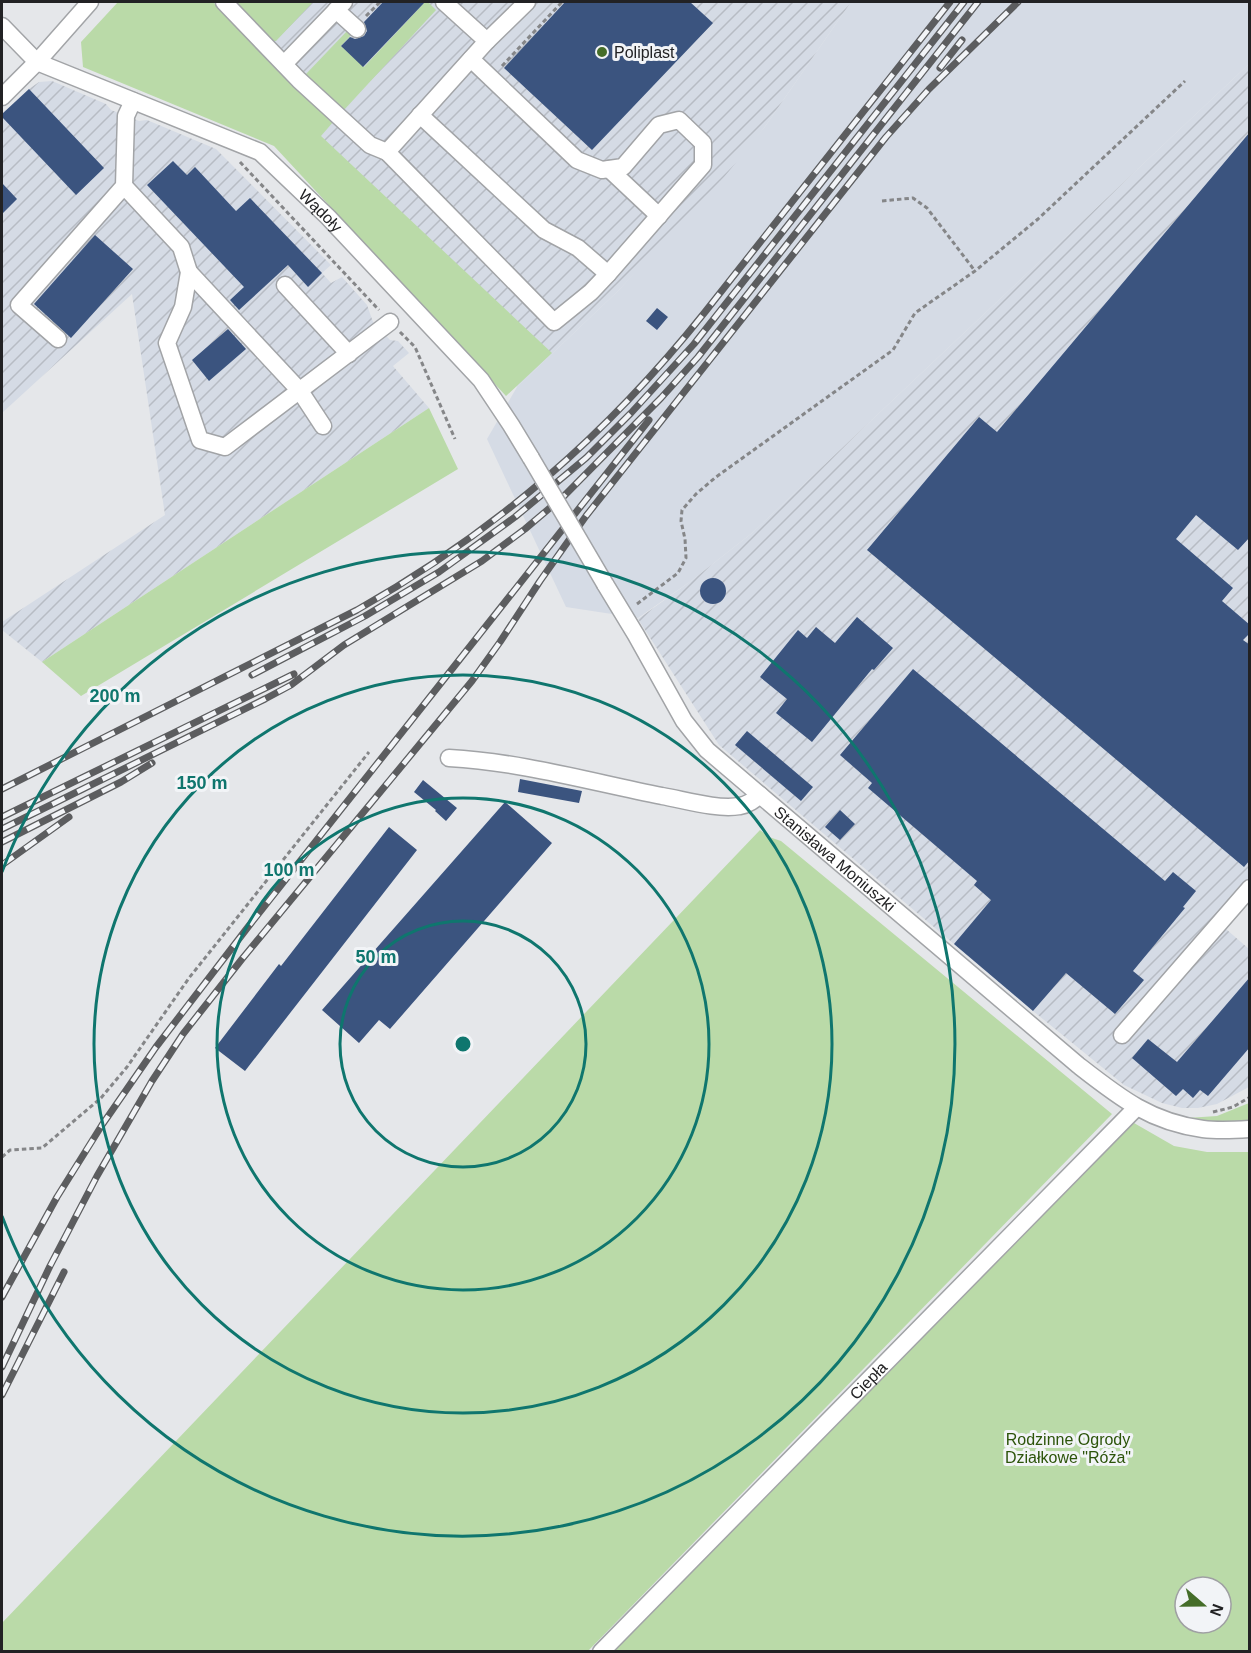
<svg xmlns="http://www.w3.org/2000/svg" width="1251" height="1653" font-family="Arial,sans-serif">
<style>
.built{fill:#d5dbe5}
.industrial{fill:url(#industrial-furrows)}
.green{fill:#badaa8;fill-rule:evenodd}
.building{fill:#3b547f}
.lines{fill:none;stroke-linecap:round;stroke-linejoin:round}
.minor-casing{stroke:#a2a4a7;stroke-width:19}
.path{stroke:#858688;stroke-width:3;stroke-dasharray:4.5 3;stroke-linecap:butt}
.minor{stroke:#fff;stroke-width:16}
.rail-casing{stroke:#5c5d5f;stroke-width:7}
.rail{stroke:#f2f4f7;stroke-width:4.5;stroke-dasharray:14;stroke-linecap:butt}
.minor-bridge-casing{stroke:#a2a4a7;stroke-width:19;stroke-linecap:butt}
.minor-bridge{stroke:#fff;stroke-width:16}
.ring{fill:none;stroke:#0f766e;stroke-width:3}
.poi-dot{fill:#456d29;stroke:#f2f4f7;stroke-width:2}
.labels{text-anchor:middle;dominant-baseline:central;stroke-width:6;stroke-linejoin:round;paint-order:stroke}
.poi-label{font-size:16px;fill:#222224;stroke:#f2f4f7;text-anchor:start}
.street-label{font-size:16px;fill:#222224;stroke:#f2f4f7}
.park-label{font-size:16px;fill:#2c540a;stroke:#f2f4f7}
.centre{fill:#0f766e;stroke:#f2f4f7;stroke-width:3}
.ring-label{font-size:18px;text-anchor:middle;font-weight:bold;fill:#0f766e;stroke:#f2f4f7;stroke-width:6;stroke-linejoin:round;paint-order:stroke}
</style>
<defs>
<pattern id="industrial-furrows" width="10" height="10" patternUnits="userSpaceOnUse" patternTransform="scale(1.5)"><rect width="10" height="10" fill="#d5dbe5"/><path d="M-1 1l2-2M0 10L10 0M9 11l2-2" fill="none" stroke="#b7bcc4"/></pattern>
</defs>
<rect width="100%" height="100%" fill="#e5e7ea"/>
<path class="built" d="M 851,2 L 1249,2 L 1249,64 L 752,533 L 691,581 L 638,618 L 566,607 L 487,439 L 517,387 L 619,290 L 764,128 Z"/>
<path class="industrial" d="M 198,2 L 851,2 L 764,128 L 725,176 L 619,290 L 517,387 Z
M 1249,64 L 1250,902 L 1226,929 L 1249,949 L 1249,1087 L 1217,1104 L 1198,1108 L 1182,1108 L 1162,1103 L 1124,1085 L 1033,1011 L 719,745 L 638,619 L 691,581 L 752,533 Z
M 52,81 L 106,104 L 111,110 L 139,121 L 147,120 L 216,149 L 331,265 L 322,273 L 331,283 L 342,277 L 367,305 L 373,322 L 390,340 L 398,341 L 409,353 L 393,366 L 429,408 L 42,662 L 2,630 L 2,622 L 165,515 L 132,294 L 2,413 L 2,114 L 29,89 L 39,82 Z"/>
<path class="green" d="M 118,2 L 213,2 L 293,84 L 334,121 L 321,136 L 552,353 L 506,396 L 274,146 L 83,67 L 81,42 Z
M 235,2 L 313,2 L 276,41 L 273,41 Z
M 425,2 L 428,2 L 436,10 L 344,110 L 307,77 L 306,74 L 348,30 L 354,32 L 341,46 L 364,67 Z
M 429,408 L 458,469 L 81,696 L 42,662 Z
M 760,830 L 769,837 L 781,841 L 1112,1114 L 588,1651 L 2,1651 L 2,1623 Z
M 1249,1103 L 1249,1122 L 1205,1122 L 1187,1118 L 1217,1116 Z
M 1134,1123 L 1174,1146 L 1207,1152 L 1249,1152 L 1249,1651 L 612,1652 ZM 1185,1587 L 1221,1587 L 1221,1623 L 1185,1623 Z"/>
<path class="building" d="M 383,2 L 425,2 L 363,67 L 341,46 L 350,37 L 355,39 L 364,36 L 367,31 L 364,22 Z
M 565,2 L 690,2 L 713,23 L 592,150 L 504,68 Z
M 29,89 L 104,168 L 76,195 L 2,117 L 2,114 Z
M 1250,132 L 1250,537 L 1238,550 L 1196,515 L 1176,539 L 1233,588 L 1222,601 L 1250,625 L 1250,633 L 1243,640 L 1250,645 L 1250,860 L 1244,867 L 867,550 L 979,417 L 997,432 Z
M 173,161 L 187,175 L 195,167 L 236,211 L 250,198 L 322,273 L 308,287 L 288,265 L 239,310 L 230,300 L 244,287 L 147,185 Z
M 2,183 L 17,199 L 2,214 Z
M 95,235 L 133,269 L 71,338 L 34,304 Z
M 657,308 L 668,317 L 657,330 L 646,321 Z
M 228,329 L 246,349 L 209,381 L 192,360 Z
M700 591a13 13 0 1 1 26 0a13 13 0 1 1-26 0Z
M 857,617 L 893,648 L 874,670 L 872,669 L 812,742 L 776,713 L 787,699 L 760,677 L 798,630 L 807,638 L 816,627 L 835,643 Z
M 913,669 L 1165,881 L 1173,872 L 1196,891 L 1183,907 L 1185,908 L 1133,971 L 1144,980 L 1115,1014 L 1066,973 L 1033,1011 L 954,944 L 991,900 L 974,885 L 977,881 L 868,788 L 872,783 L 840,755 Z
M 747,731 L 813,787 L 801,801 L 735,745 Z
M 520,779 L 582,791 L 579,803 L 518,792 Z
M 423,780 L 457,808 L 446,821 L 435,811 L 436,810 L 414,792 Z
M 505,802 L 552,843 L 390,1029 L 379,1020 L 359,1043 L 322,1010 Z
M 840,810 L 855,824 L 840,840 L 825,827 Z
M 389,827 L 417,850 L 245,1071 L 215,1048 L 279,964 L 281,966 Z
M 1250,977 L 1250,1047 L 1208,1096 L 1200,1090 L 1193,1098 L 1183,1089 L 1176,1096 L 1132,1058 L 1148,1039 L 1177,1062 Z"/>
<g class="lines">
<g class="minor-casing">
<g id="minor">
<path d="M 224,2 L 299,80 L 370,145 L 387,152 L 487,41 L 527,2"/>
<path d="M 444,2 L 487,41"/>
<path d="M 336,10 L 357,29"/>
<path id="s1" d="M 2,26 L 37,62 L 260,152 L 328,217 L 481,380 L 511,425 L 531,458"/>
<path d="M 284,64 L 344,2"/>
<path d="M 2,97 L 37,62 L 90,2"/>
<path d="M 420,115 L 544,230 L 578,248 L 608,274"/>
<path d="M 387,152 L 554,322 L 591,292 L 608,274 L 703,165 L 703,143 L 679,120 L 659,125 L 623,167 L 602,170 L 577,160 L 471,59"/>
<path d="M 609,169 L 659,216"/>
<path d="M 124,186 L 181,247 L 189,272 L 183,307 L 167,343 L 200,440 L 225,447 L 390,322"/>
<path d="M 189,272 L 300,391 L 323,426"/>
<path d="M 285,285 L 349,354"/>
<path d="M 58,339 L 19,305 L 124,186 L 126,116 L 133,101"/>
<path id="s2" d="M 605,584 L 636,635 L 684,721 L 707,750 L 1078,1065 C 1119,1097 1150,1122 1203,1129 C 1219,1131 1234,1130 1250,1129"/>
<path d="M 449,758 C 522,762 591,782 662,796 C 685,800 717,810 740,806 C 748,805 754,800 760,795"/>
<path d="M 1122,1035 L 1250,888"/>
<path id="s3" d="M 601,1652 L 1136,1108"/>
</g>
</g>
<path class="path" d="M 366,16 L 380,2
M 502,66 L 562,2
M 240,162 L 379,310
M 882,201 L 913,198 L 927,208 L 975,271
M 400,332 L 415,347 L 455,439
M 637,604 L 678,573 L 686,558 L 685,539 L 681,521 L 682,510 L 696,494 L 716,477 L 893,350 L 915,313 L 975,271 L 1038,219 L 1185,81
M 1213,1112 L 1233,1107 L 1250,1097
M 2,1157 L 10,1150 L 42,1148 L 101,1098 L 127,1067 L 189,978 L 369,752"/>
<use href="#minor" class="minor"/>
<g class="rail-casing">
<path id="rail" d="M 940,68 L 962,40
M 252,675 L 365,616 L 439,572 L 515,517 L 586,458 L 631,413 L 694,344 L 964,2
M 2,789 L 357,610 C 495,532 606,436 705,312 L 950,2
M 2,817 L 294,674
M 2,829 L 265,699 L 291,685 L 344,645 L 482,561 L 525,529 L 564,496 L 661,398 L 698,357 L 978,2
M 2,842 L 121,782 L 152,763
M 2,865 L 69,817
M 2,1297 L 57,1197 L 102,1125 L 156,1047 L 248,927 L 649,420
M 2,1367 L 50,1266 L 97,1176 L 152,1081 L 183,1034 L 242,959 L 472,681 L 500,642 L 540,581 L 586,516 L 886,137 L 929,89 L 1018,2
M 2,1395 L 64,1272"/>
</g>
<use href="#rail" class="rail"/>
<g class="minor-bridge-casing">
<path id="minor-bridge" d="M 531,458 L 605,584"/>
</g>
<use href="#minor-bridge" class="minor-bridge"/>
</g>
<g class="ring">
<circle cx="463" cy="1044" r="123"/>
<circle cx="463" cy="1044" r="246"/>
<circle cx="463" cy="1044" r="369"/>
<path d="M2 872A492 492 0 1 1 2 1216"/>
</g>
<circle class="poi-dot" cx="602" cy="52" r="6"/>
<g class="labels">
<g class="poi-label">
<text x="614" y="52">Poliplast</text>
</g>
<g class="street-label">
<text stroke="none"><textPath href="#s1" startOffset="375">Wądoły</textPath></text>
<text stroke="none"><textPath href="#s2" startOffset="363">Stanisława Moniuszki</textPath></text>
<text stroke="none"><textPath href="#s3" startOffset="381">Ciepła</textPath></text>
</g>
<g class="park-label">
<text x="1068" y="1439">Rodzinne Ogrody<tspan x="1068" dy="18">Działkowe "Róża"</tspan></text>
</g>
</g>
<circle cx="463" cy="1044" r="9" class="centre"/>
<g class="ring-label">
<text x="115" y="702">200 m</text>
<text x="202" y="789">150 m</text>
<text x="289" y="876">100 m</text>
<text x="376" y="963">50 m</text>
</g>
<rect width="1251" height="1653" fill="none" stroke="#222224" stroke-width="6"/>
<g transform="translate(1203 1605) rotate(110)"><circle r="28" fill="#f2f4f7" stroke="#9fa0a3" stroke-width="1.5"/>
<path d="M0-4.5L10 22L0 15L-10 22Z" fill="#456d29"/>
<text y="-9" font-size="16" font-weight="bold" text-anchor="middle" fill="#222224">N</text>
</g>
</svg>
